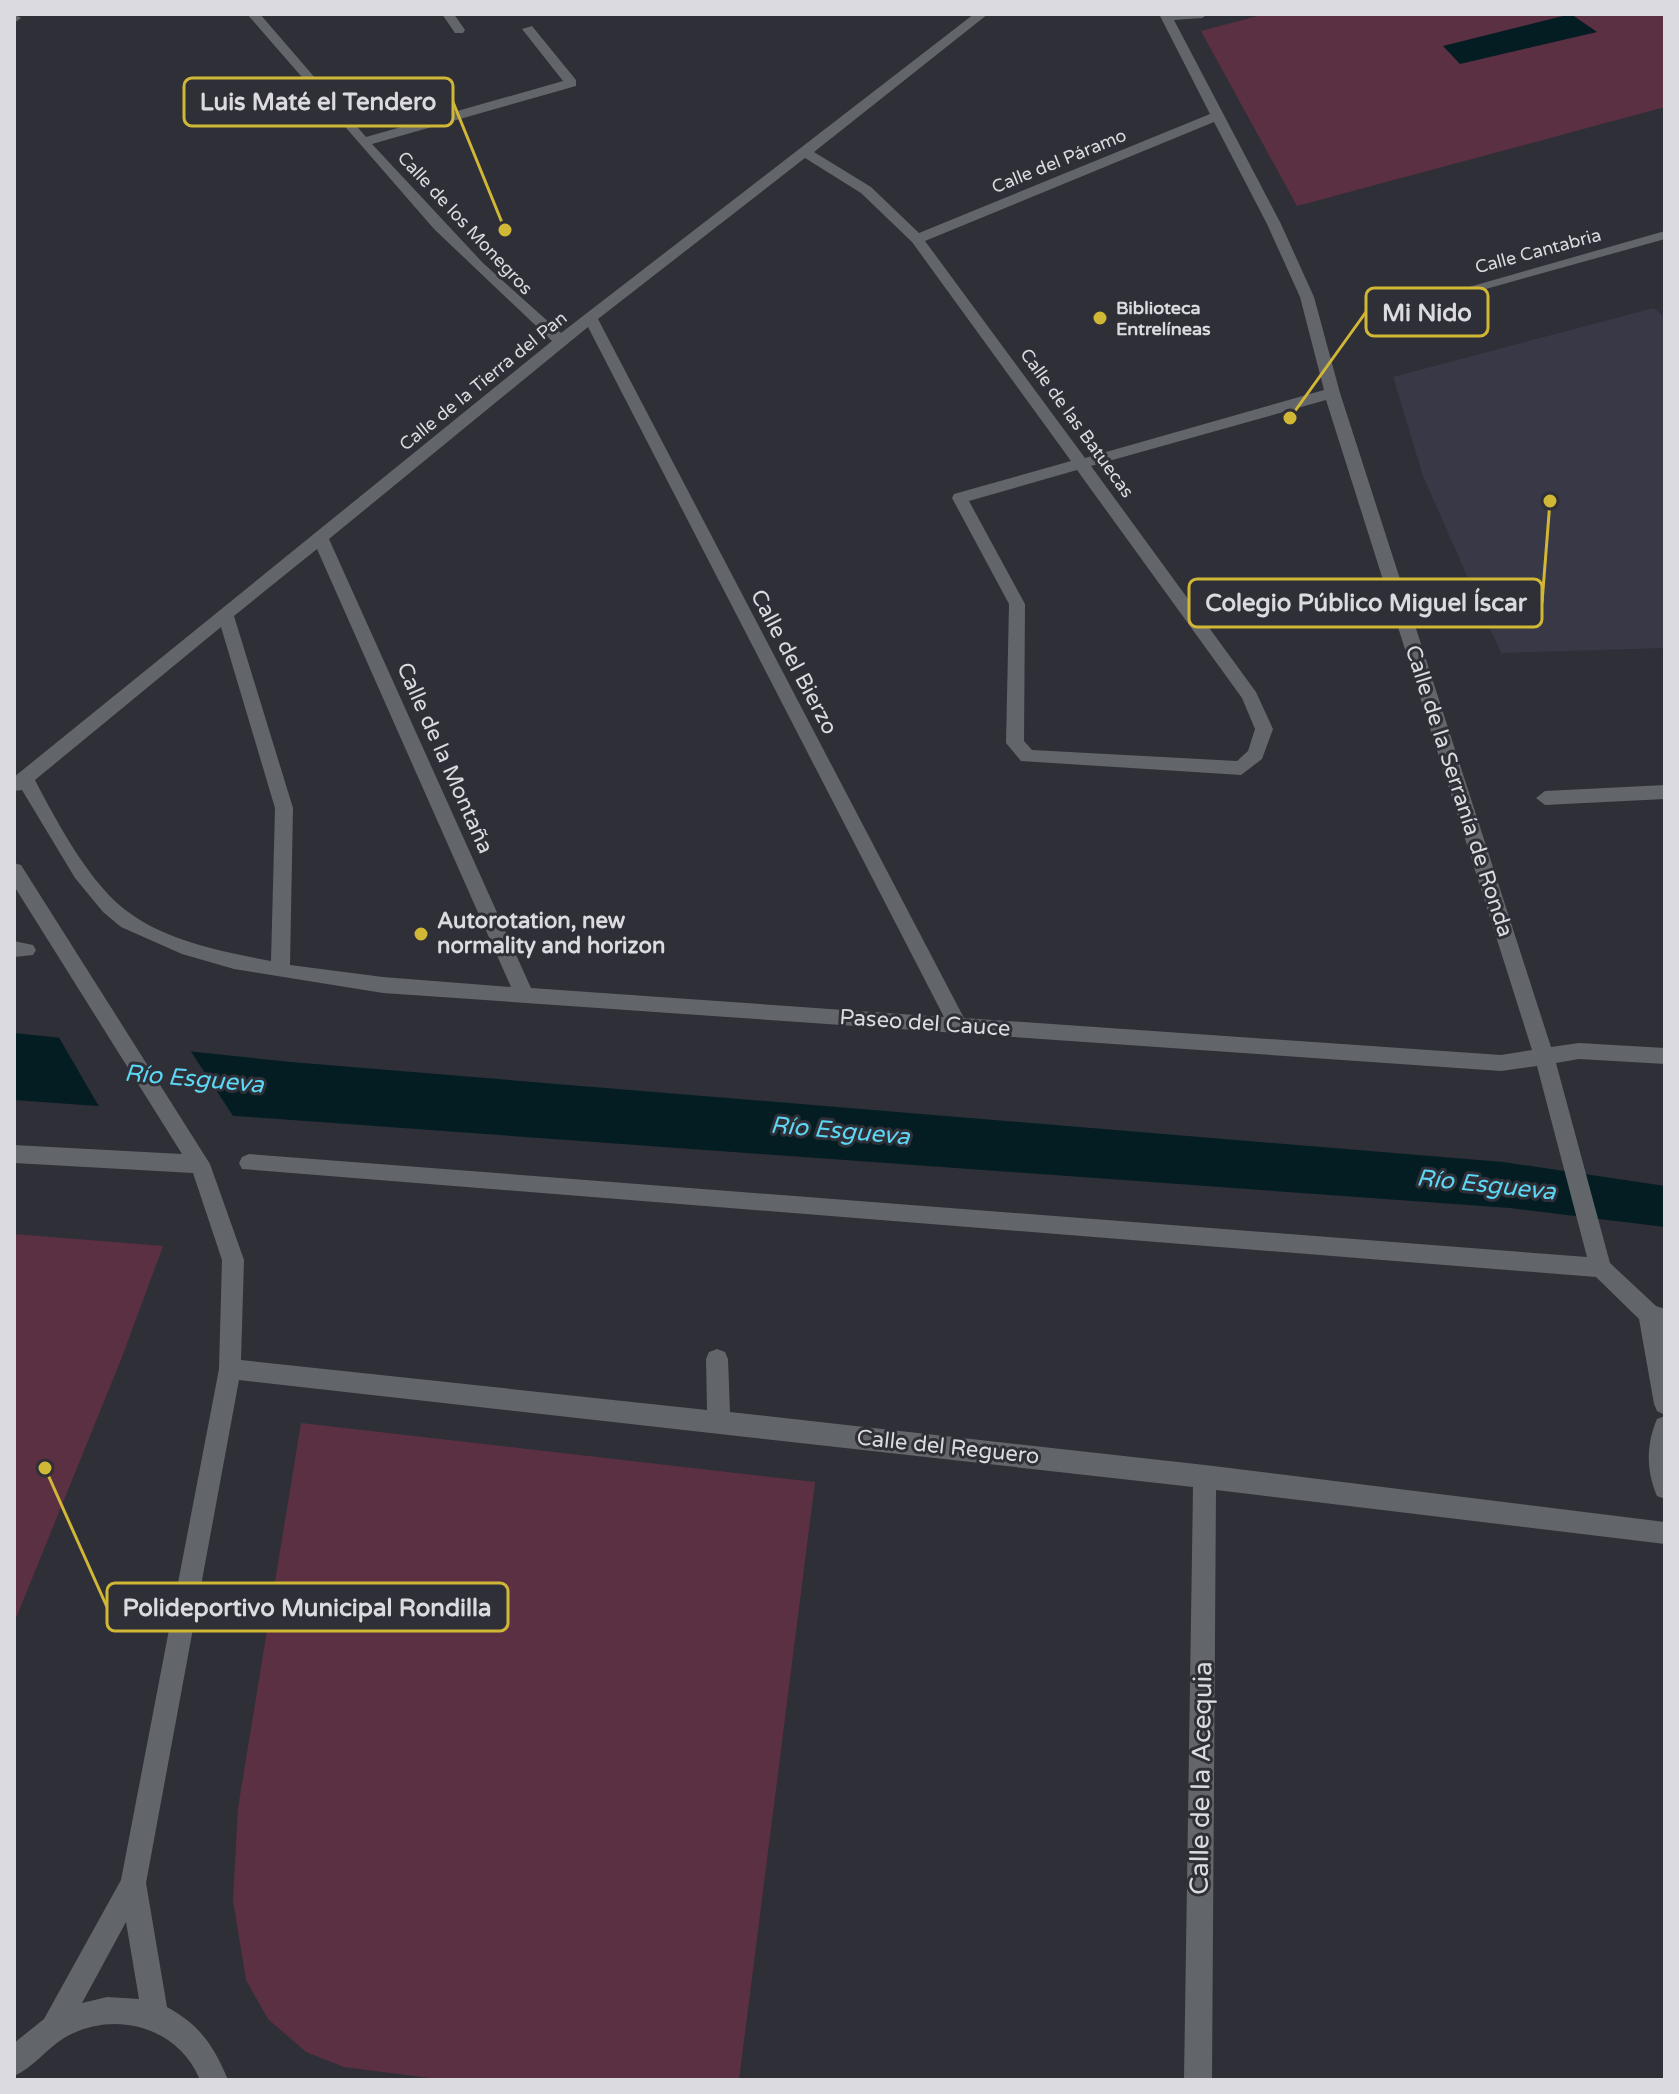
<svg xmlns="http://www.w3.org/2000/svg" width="1679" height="2094" font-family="'Varela Round',sans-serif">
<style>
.built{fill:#383847}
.green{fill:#5c3043}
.water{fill:#031d23}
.pier{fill:#2f2f38}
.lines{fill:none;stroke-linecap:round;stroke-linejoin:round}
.minor{fill:#626569;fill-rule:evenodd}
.poi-dot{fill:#d1b736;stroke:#2f2f38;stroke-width:3}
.labels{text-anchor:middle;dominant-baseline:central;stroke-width:6;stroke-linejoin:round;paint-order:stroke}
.far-street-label{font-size:18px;fill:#dadae0;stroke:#2f2f38}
.far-poi-label{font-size:18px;font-weight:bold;fill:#dadae0;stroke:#2f2f38;text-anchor:start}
.street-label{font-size:22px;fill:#dadae0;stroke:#2f2f38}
.poi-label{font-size:22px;font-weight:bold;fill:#dadae0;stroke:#2f2f38;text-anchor:start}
.water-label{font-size:24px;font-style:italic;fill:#5cd7f3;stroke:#2f2f38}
.near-street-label{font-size:26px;fill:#dadae0;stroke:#2f2f38}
.leader{fill:none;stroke:#d1b736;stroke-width:3}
.callout-dot{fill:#d1b736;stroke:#2f2f38;stroke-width:3}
.callout{fill:#2f2f38;stroke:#d1b736;stroke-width:3}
.callout-label{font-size:24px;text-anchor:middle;font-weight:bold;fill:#dadae0}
</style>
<rect width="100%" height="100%" fill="#2f2f38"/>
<path class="built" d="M 1654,308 L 1665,318 L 1665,648 L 1501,653 L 1423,476 L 1393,377 Z"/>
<path class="green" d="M 1265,14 L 1665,14 L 1665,107 L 1297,206 L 1201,31 Z
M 14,1234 L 163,1246 L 122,1357 L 14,1623 Z
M 301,1423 L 815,1482 L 739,2080 L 445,2080 L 344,2067 L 306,2052 L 268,2019 L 246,1980 L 233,1900 L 238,1808 Z"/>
<path class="water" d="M 1571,14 L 1597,32 L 1460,64 L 1443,46 Z
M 14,1033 L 291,1062 L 1503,1162 L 1665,1186 L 1665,1227 L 1510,1208 L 14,1100 Z"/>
<path class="pier" d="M 57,1034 L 188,1047 L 235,1119 L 101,1110 Z"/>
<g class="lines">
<path class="minor" d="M 14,14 L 21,18 L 14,23 Z
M 247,14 L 260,14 L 366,137 L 563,81 L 522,29 L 532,26 L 576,80 L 576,86 L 372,144 L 483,263 L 561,333 L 974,14 L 988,14 L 814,152 L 871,187 L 919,233 L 1210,114 L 1159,14 L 1208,14 L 1202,18 L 1174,20 L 1281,224 L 1314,297 L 1340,393 L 1551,1047 L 1579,1043 L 1665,1048 L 1665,1064 L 1579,1059 L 1556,1063 L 1610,1263 L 1656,1306 L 1665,1309 L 1665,1415 L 1657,1411 L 1654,1404 L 1639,1319 L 1596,1277 L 242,1169 L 239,1163 L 242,1157 L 249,1154 L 1587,1257 L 1537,1066 L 1501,1071 L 383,993 L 234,969 L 182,954 L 121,927 L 103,912 L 75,878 L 22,790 L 14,791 L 14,777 L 552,341 L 434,229 ZM 1214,122 L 1267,224 L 1300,297 L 1324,390 L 1085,458 L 925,241 ZM 805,158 L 861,193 L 912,242 L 1071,461 L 954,494 L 952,498 L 1009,604 L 1006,743 L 1021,761 L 1241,775 L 1262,759 L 1273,729 L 1256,692 L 1091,466 L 1326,400 L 1532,1050 L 1501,1055 L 964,1018 L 598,319 ZM 588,327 L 944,1017 L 531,988 L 329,539 ZM 1077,470 L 1242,698 L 1255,729 L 1248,751 L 1237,761 L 1032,750 L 1024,741 L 1025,604 L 969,501 ZM 317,549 L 511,987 L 383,977 L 290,965 L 293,808 L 234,616 ZM 221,627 L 275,808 L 271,961 C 225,952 170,942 131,914 C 91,887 57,822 35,780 Z
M 442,14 L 454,14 L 465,30 L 463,33 L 455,33 Z
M 1665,231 L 1665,239 L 1425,306 L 1420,307 L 1413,303 Z
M 1665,785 L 1665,799 L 1545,805 L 1536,798 L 1545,791 Z
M 14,863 L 21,865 L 210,1164 L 244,1260 L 241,1360 L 707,1410 L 706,1359 L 709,1352 L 717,1349 L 725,1352 L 728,1359 L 730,1412 L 1205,1465 L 1665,1522 L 1665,1544 L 1216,1490 L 1212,2080 L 1184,2080 L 1193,1487 L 239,1380 L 146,1883 L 167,2007 C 200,2025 214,2046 228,2080 L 200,2080 C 178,2026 113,2009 64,2038 C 46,2049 33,2068 14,2076 L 14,2043 L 44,2019 L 121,1880 L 219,1369 L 222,1260 L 193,1173 L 14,1163 L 14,1145 L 182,1154 L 14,886 ZM 126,1922 L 139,1999 L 107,1997 L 82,2003 Z
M 14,941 L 33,945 L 36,950 L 33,955 L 14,957 Z
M 1665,1416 L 1665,1499 L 1657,1496 C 1646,1470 1646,1445 1657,1419 Z"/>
</g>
<g class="poi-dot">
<circle cx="1100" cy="318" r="8"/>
<circle cx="421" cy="934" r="8"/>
</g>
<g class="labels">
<g class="far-street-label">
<text transform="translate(1059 161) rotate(-22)">Calle del Páramo</text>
<text transform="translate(465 223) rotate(47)">Calle de los Monegros</text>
<text transform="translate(1538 251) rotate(-15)">Calle Cantabria</text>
<text transform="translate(483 381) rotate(-39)">Calle de la Tierra del Pan</text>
<text transform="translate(1077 423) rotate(54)">Calle de las Batuecas</text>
</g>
<g class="far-poi-label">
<text x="1116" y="308">Biblioteca<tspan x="1116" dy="21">Entrelíneas</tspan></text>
</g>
<g class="street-label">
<text transform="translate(794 662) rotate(62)">Calle del Bierzo</text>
<text transform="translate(445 758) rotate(66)">Calle de la Montaña</text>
<text transform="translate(1459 791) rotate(72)">Calle de la Serranía de Ronda</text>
<text transform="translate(925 1023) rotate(4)">Paseo del Cauce</text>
<text transform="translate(948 1447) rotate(6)">Calle del Reguero</text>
</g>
<g class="poi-label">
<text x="437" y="921">Autorotation, new<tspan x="437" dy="25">normality and horizon</tspan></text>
</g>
<g class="water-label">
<text transform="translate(194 1079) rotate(5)">Río Esgueva</text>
<text transform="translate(840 1131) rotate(5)">Río Esgueva</text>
<text transform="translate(1486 1185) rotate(6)">Río Esgueva</text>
</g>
<g class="near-street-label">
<text transform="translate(1201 1778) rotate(-89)">Calle de la Acequia</text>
</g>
</g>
<path class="leader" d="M505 230L453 102M1290 418L1366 312M1550 501L1542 603M45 1468L107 1607"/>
<g class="callout-dot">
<circle cx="505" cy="230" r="8"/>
<circle cx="1290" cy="418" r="8"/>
<circle cx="1550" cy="501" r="8"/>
<circle cx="45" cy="1468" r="8"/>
</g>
<g class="callout">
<rect x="184" y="78" width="269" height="48" rx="8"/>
<rect x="1366" y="288" width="122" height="48" rx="8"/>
<rect x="1189" y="579" width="353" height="48" rx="8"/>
<rect x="107" y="1583" width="401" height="48" rx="8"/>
</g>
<g class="callout-label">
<text x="318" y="110">Luis Maté el Tendero</text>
<text x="1427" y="321">Mi Nido</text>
<text x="1366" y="611">Colegio Público Miguel Íscar</text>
<text x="307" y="1616">Polideportivo Municipal Rondilla</text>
</g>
<rect width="1679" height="2094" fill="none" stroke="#dadae0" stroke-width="32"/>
</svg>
